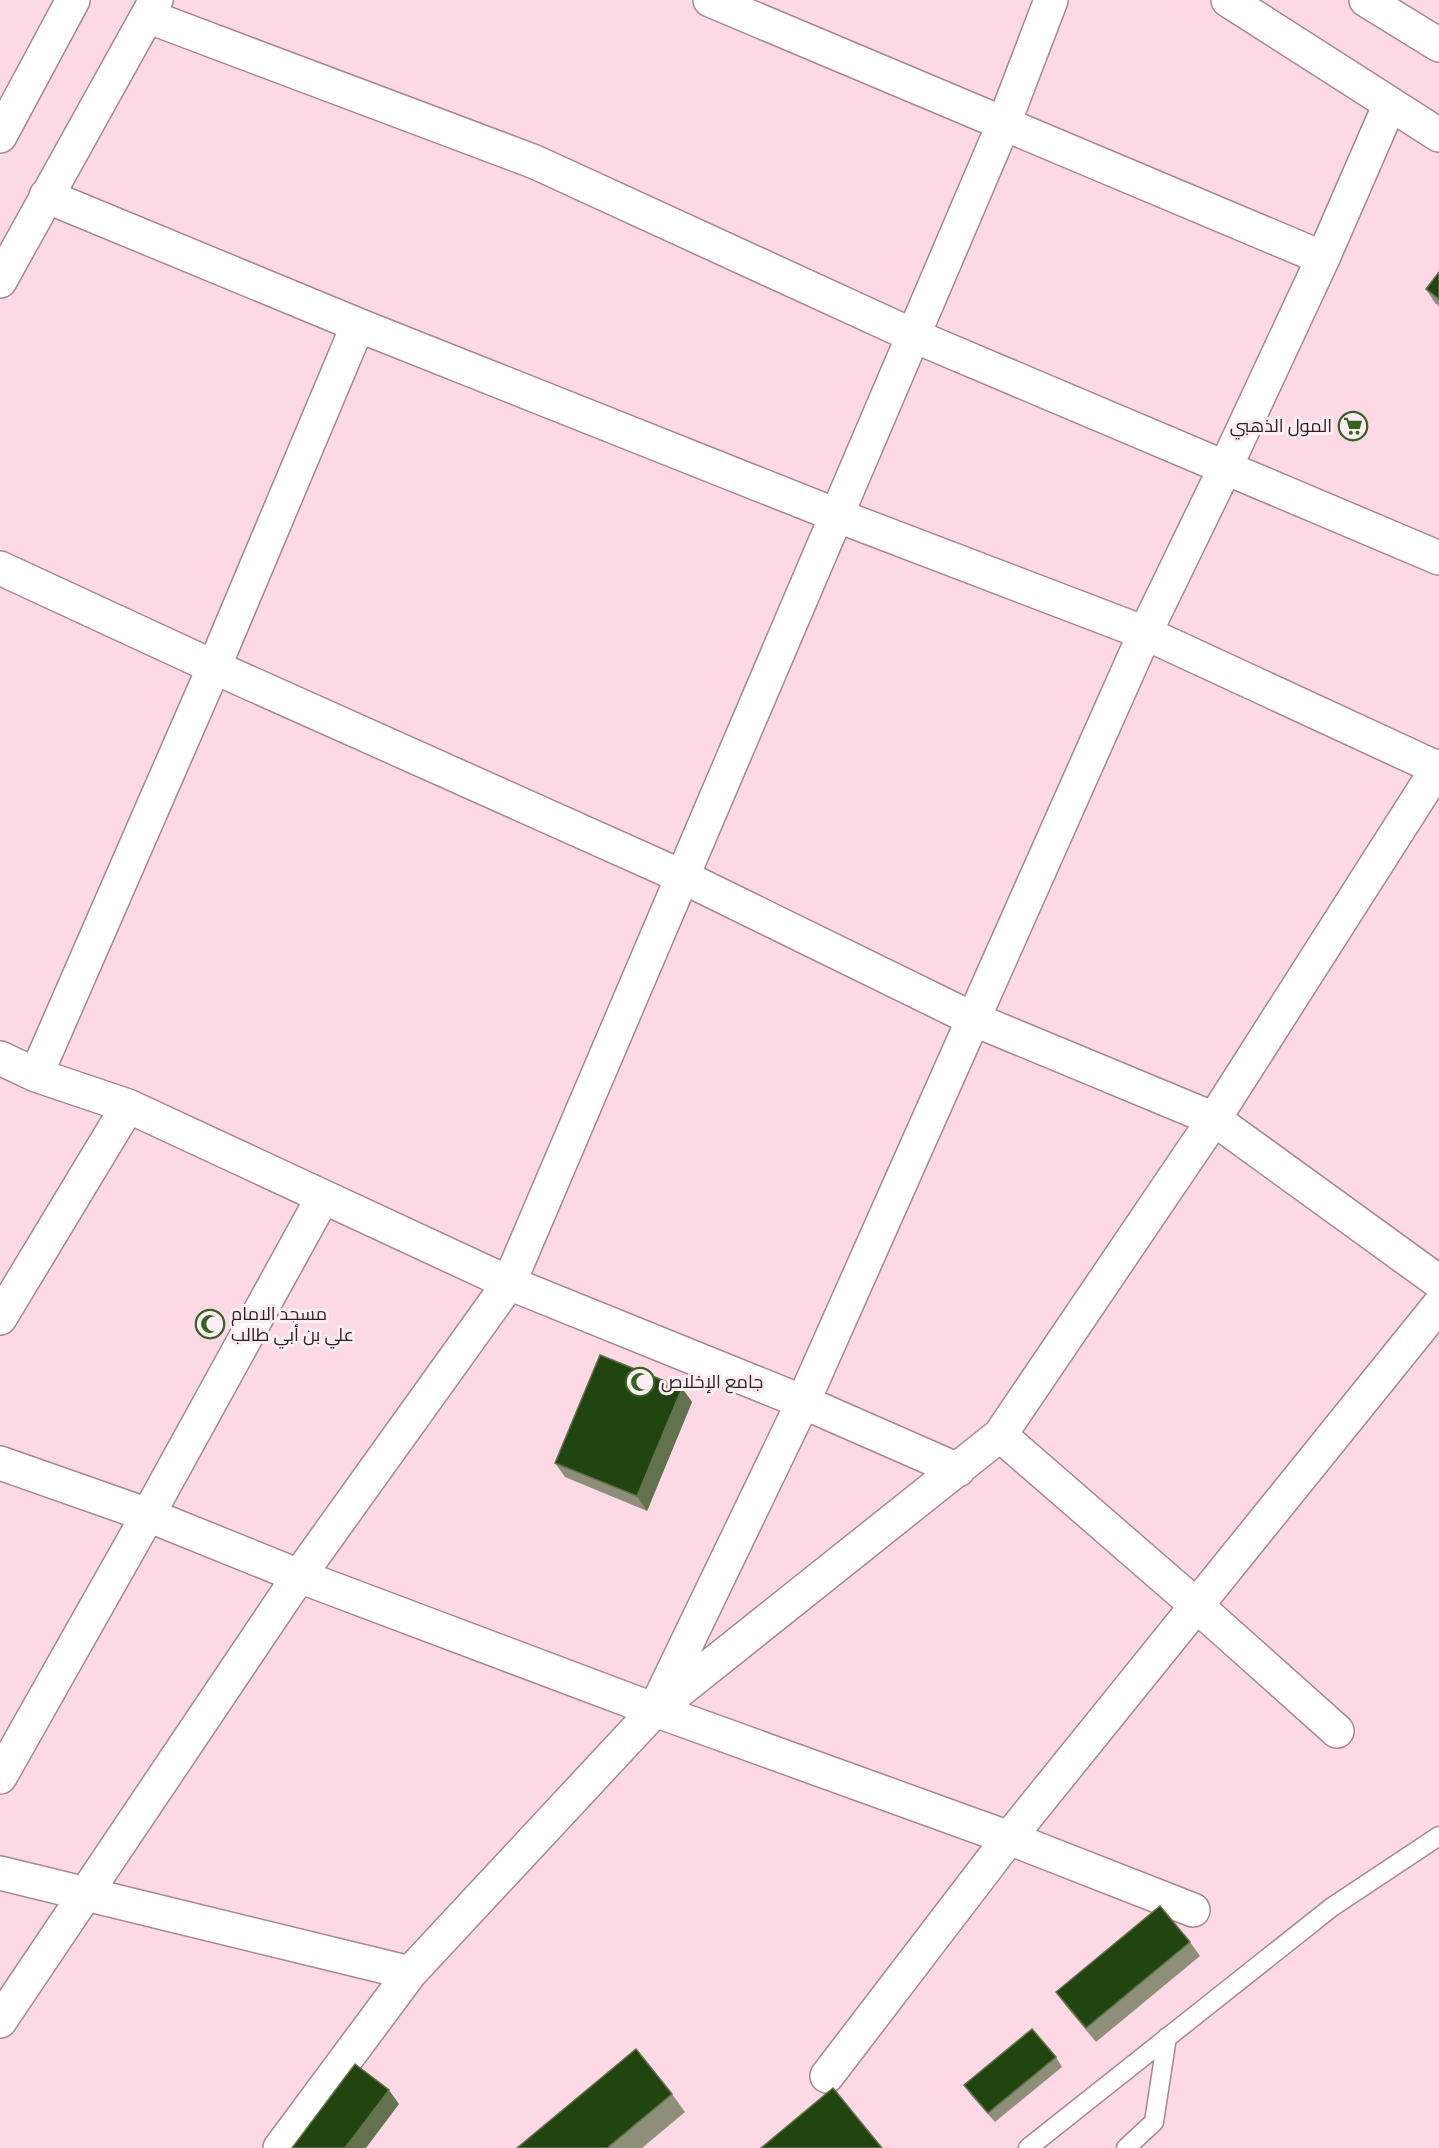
<svg xmlns="http://www.w3.org/2000/svg" width="1439" height="2148" font-family="Cabin,Cairo,sans-serif">
<style>
.lines{fill:none;stroke-linecap:round;stroke-linejoin:round}
.lane-casing{stroke:#a78791;stroke-width:21}
.street-casing{stroke:#a78791;stroke-width:36}
.highway-casing{stroke:#a78791;stroke-width:36}
.lane{stroke:#fff;stroke-width:18}
.street{stroke:#fff;stroke-width:33}
.highway{stroke:#fff;stroke-width:33}
.wall{fill:#8e8f79}
.shaded-wall{fill:#62714e}
.building{fill:#20450e;stroke:#62714e;stroke-width:1.5}
.labels{text-anchor:middle;dominant-baseline:central;stroke-width:6;stroke-linejoin:round;paint-order:stroke}
.poi-label{font-size:18px;fill:#2d2125;stroke:#fbedf1;text-anchor:start}
</style>
<rect width="100%" height="100%" fill="#fcd9e4"/>
<g class="lines">
<g class="lane-casing">
<path id="lane" d="M 1028,2148 L 1332,1907 L 1439,1836
M 1126,2148 L 1154,2122 L 1167,2037"/>
</g>
<g class="street-casing">
<path id="street" d="M 710,0 L 1323,258
M 147,16 L 535,162 L 912,335 L 1439,558
M 0,136 L 73,0
M 0,281 L 156,0
M 358,325 L 836,515 L 1145,633 L 1439,769
M 0,568 L 214,667 L 683,877 L 973,1019 L 1214,1119 L 1439,1282
M 0,1058 L 36,1075
M 128,1106 L 509,1283 L 803,1402 L 958,1470
M 0,1318 L 128,1106 L 36,1075 L 214,667 L 358,325 L 46,196
M 1000,1435 L 1197,1606 L 1337,1731
M 0,1463 L 148,1515 L 299,1576 L 655,1710 L 1009,1838 L 1193,1910
M 658,1703 L 803,1402 L 1145,633 L 1226,466 L 1323,258 L 1390,104
M 0,1777 L 148,1515 L 323,1197
M 0,1873 L 410,1973
M 0,2021 L 299,1576 L 509,1283 L 1004,123 L 1051,0
M 827,2076 L 1009,1838 L 1439,1305
M 280,2148 L 410,1973 L 655,1710 L 1000,1435 L 1214,1119 L 1439,766"/>
</g>
<g class="highway-casing">
<path id="highway" d="M 1228,0 L 1439,135
M 1366,0 L 1439,45"/>
</g>
<use href="#lane" class="lane"/>
<use href="#street" class="street"/>
<use href="#highway" class="highway"/>
</g>
<path class="wall" d="M 1439,272 L 1439,306 L 1435,303 L 1426,289 Z
M 682,1388 L 692,1402 L 647,1511 L 565,1477 L 555,1463 Z
M 1190,1942 L 1200,1956 L 1096,2042 L 1066,2006 L 1056,1992 Z
M 1056,2057 L 1062,2067 L 995,2122 L 971,2095 L 964,2085 Z
M 672,2094 L 685,2112 L 642,2148 L 517,2148 Z"/>
<path class="shaded-wall" d="M 682,1388 L 692,1402 L 647,1511 L 637,1496 Z
M 389,2090 L 399,2104 L 366,2148 L 345,2148 Z"/>
<path class="building" d="M 1439,272 L 1439,299 L 1426,289 Z
M 600,1355 L 682,1388 L 637,1496 L 555,1463 Z
M 1160,1906 L 1190,1942 L 1086,2028 L 1056,1992 Z
M 1032,2029 L 1056,2057 L 988,2113 L 964,2085 Z
M 636,2049 L 672,2094 L 607,2148 L 517,2148 Z
M 355,2064 L 389,2090 L 345,2148 L 292,2148 Z
M 833,2088 L 882,2148 L 761,2148 Z"/>
<defs>
<g id="supermarket-ring" transform="scale(1.5)"><circle r="9.5" fill="#fbedf1" stroke="#366322" stroke-width="1.5"/><path d="M-6-5.5h2.5l.6 2H6L4.5 2H-2.5L-4.4-4H-6ZM-1.5 3.2a1.3 1.3 0 1 0 .1 0ZM3 3.2a1.3 1.3 0 1 0 .1 0Z" fill="#366322"/></g>
<g id="mosque-ring" transform="scale(1.5)"><circle r="9.5" fill="#fbedf1" stroke="#366322" stroke-width="1.5"/><path d="M3.5-4.9A6 6 0 1 0 3.5 4.9A5 5 0 1 1 3.5-4.9Z" fill="#366322"/></g>
</defs>
<g fill-rule="evenodd">
<use href="#supermarket-ring" x="1353" y="426"/>
<use href="#mosque-ring" x="210" y="1324"/>
<use href="#mosque-ring" x="640" y="1382"/>
</g>
<g class="labels">
<g class="poi-label">
<text x="1332" y="426" text-anchor="end">المول الذهبي</text>
<text x="231" y="1314">مسجد الامام<tspan x="231" dy="21">علي بن أبي طالب</tspan></text>
<text x="661" y="1382">جامع الإخلاص</text>
</g>
</g>
</svg>
